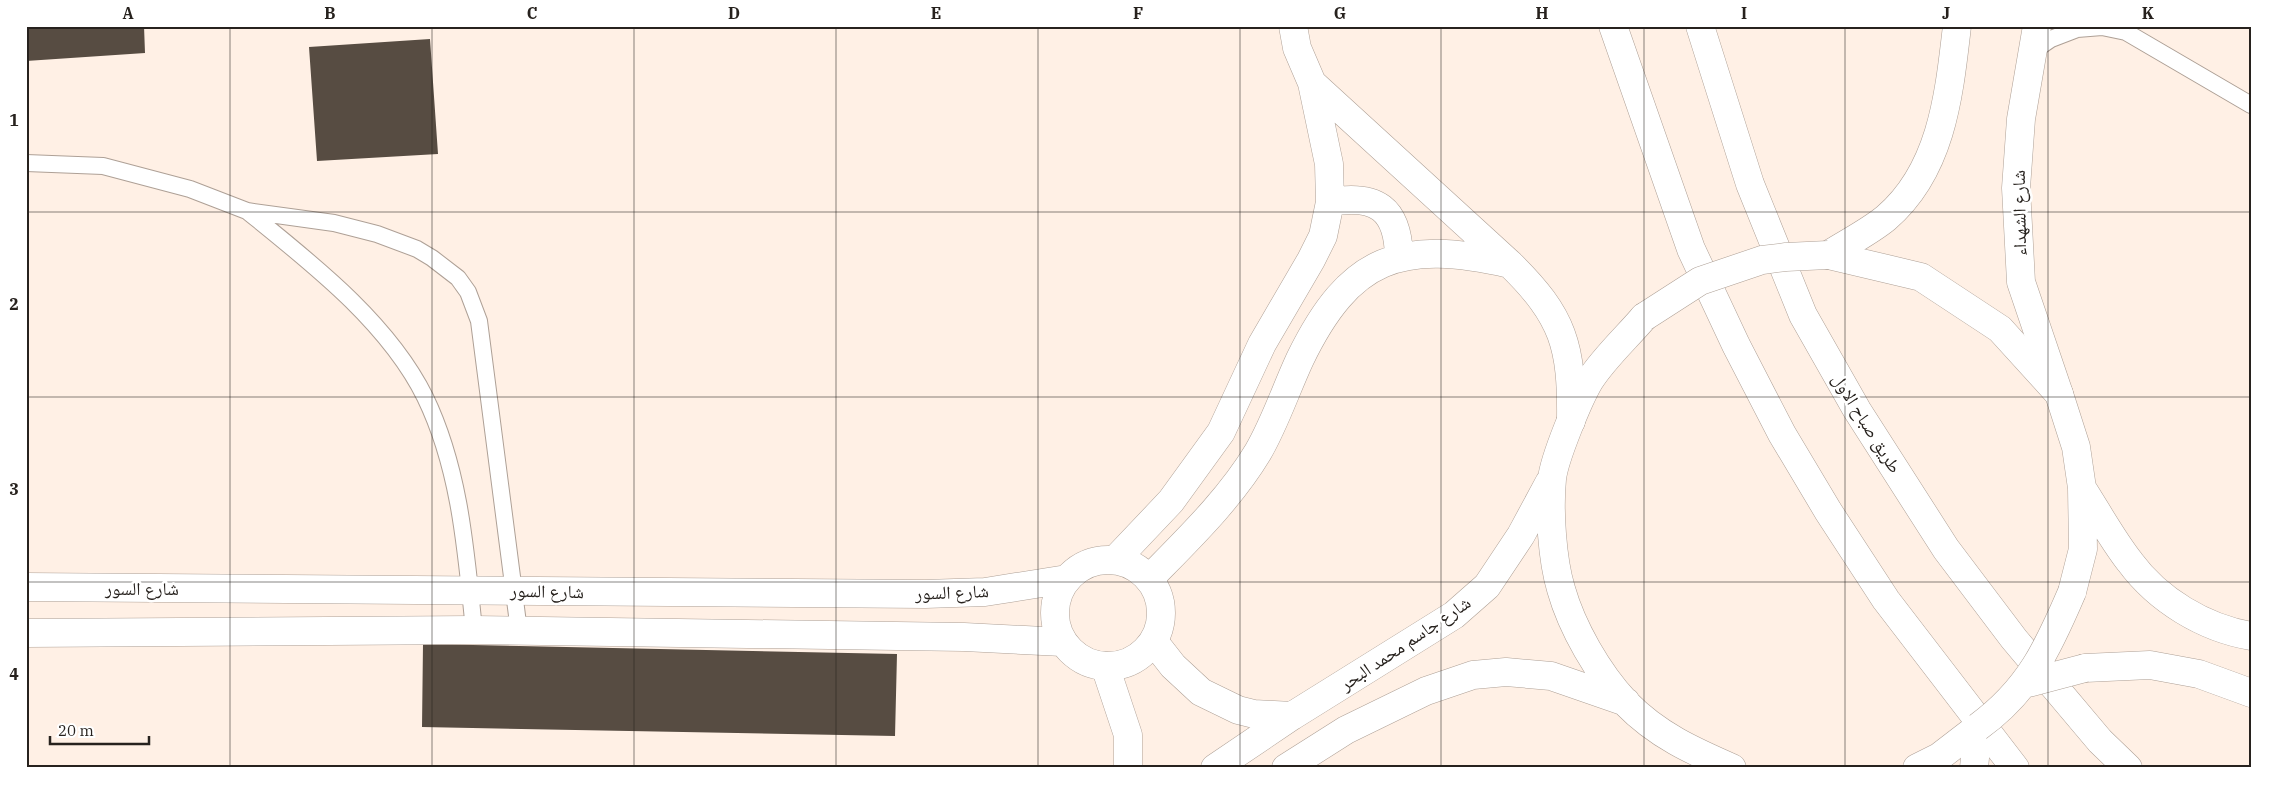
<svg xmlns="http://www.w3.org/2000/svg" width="2277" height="794" font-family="'IBM Plex Serif','Noto Naskh Arabic',serif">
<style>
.building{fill:#574c42}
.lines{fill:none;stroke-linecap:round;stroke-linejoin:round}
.service-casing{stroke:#aea096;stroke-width:18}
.minor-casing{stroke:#aea096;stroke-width:29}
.secondary-casing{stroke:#aea096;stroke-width:29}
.primary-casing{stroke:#aea096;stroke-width:29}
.motorway-casing{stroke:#aea096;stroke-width:29}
.service{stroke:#fff;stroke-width:16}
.minor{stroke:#fff;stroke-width:28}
.secondary{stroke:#fff;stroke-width:28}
.primary{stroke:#fff;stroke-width:28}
.motorway{stroke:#fff;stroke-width:28}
.primary-bridge-casing{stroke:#aea096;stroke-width:29;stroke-linecap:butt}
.primary-bridge{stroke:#fff;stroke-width:28}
.grid{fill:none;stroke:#27221e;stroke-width:1;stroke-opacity:0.55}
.labels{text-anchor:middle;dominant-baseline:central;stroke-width:5;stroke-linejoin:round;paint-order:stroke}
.street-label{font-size:18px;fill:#27221e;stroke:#fff}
.neatline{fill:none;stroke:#27221e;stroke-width:2}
.grid-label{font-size:16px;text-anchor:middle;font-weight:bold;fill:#27221e}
</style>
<rect width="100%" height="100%" fill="#fff0e5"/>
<path class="building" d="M 26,26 L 144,26 L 145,53 L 26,61 Z
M 430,39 L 438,154 L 317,161 L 309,47 Z
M 423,644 L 897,654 L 895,736 L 422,727 Z"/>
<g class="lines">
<g class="service-casing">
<path id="service" d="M 2032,52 L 2051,39 L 2077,29 L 2102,27 L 2126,32 L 2251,105
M 26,163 L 103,166 L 190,189 L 247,211 L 334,223 L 377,234 L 417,249 L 432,258 L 458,278 L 468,292 L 479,321 L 519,631
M 247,211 C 310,262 388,322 425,397 C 460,469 466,551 474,630"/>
</g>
<g class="minor-casing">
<path id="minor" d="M 1293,26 L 1297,48 L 1312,83 L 1510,264 C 1564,317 1572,346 1571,421
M 1330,202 C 1376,194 1398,208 1399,257
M 1117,558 L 1171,501 L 1221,432 L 1262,344 L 1311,260 L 1323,236 L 1330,202 L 1329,164 L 1312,83
M1055 613a53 53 0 1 1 106 0a53 53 0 1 1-106 0Z
M 1149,579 C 1188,539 1229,500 1258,452 C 1275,423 1286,389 1300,359 C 1350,256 1401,239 1510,264
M 26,587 L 925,594 L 985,592 L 1067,579
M 26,633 L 474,630 L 964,637 L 1063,642"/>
</g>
<g class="secondary-casing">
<path id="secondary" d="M 2037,26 L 2021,119 L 2016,188 L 2021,282 L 2059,394
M 1828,255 C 1847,243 1869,232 1886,218 C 1942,170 1949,95 1957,26
M 1974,768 L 1978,727"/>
</g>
<g class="primary-casing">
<path id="primary" d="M 1828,255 L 1921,277 L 2000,329 L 2059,394 L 2076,447 L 2082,488 L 2083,549 L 2072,592
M 1644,317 C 1627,337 1604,358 1590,380 C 1579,398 1554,459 1552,479 C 1549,510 1552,559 1561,589 C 1572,628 1598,673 1626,703 C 1657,735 1693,751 1732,768
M 2082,488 C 2098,513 2112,539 2130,562 C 2158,600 2204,628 2251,636
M 1155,643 L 1173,666 L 1201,692 L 1238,710 L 1254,714 L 1292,716
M 1105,666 L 1128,735 L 1128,768
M 2085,668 L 2150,665 L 2199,674 L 2251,693
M 1215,768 L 1292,716 L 1454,615 L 1487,586 L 1521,535 L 1549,483
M 1286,768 L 1346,730 L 1426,691 L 1473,675 L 1506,672 L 1551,676 L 1626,702
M 1917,768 L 1939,757 L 1978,727"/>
</g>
<g class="motorway-casing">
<path id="motorway" d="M 1613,26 L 1691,249 L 1736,345 L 1782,434 L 1828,511 L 1886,600 L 2015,768
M 1700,26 L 1750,184 L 1803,315 L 1857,410 L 1946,549 L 2014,639 L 2100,741 L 2128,768"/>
</g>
<use href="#service" class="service"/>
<use href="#minor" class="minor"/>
<use href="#secondary" class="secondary"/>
<use href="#primary" class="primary"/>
<use href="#motorway" class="motorway"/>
<g class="primary-bridge-casing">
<path id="primary-bridge" d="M 1644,317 L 1700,281 L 1762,260 L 1786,257 L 1828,255
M 2024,684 L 2085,668
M 1978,727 C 2029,690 2048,648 2072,592"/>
</g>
<use href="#primary-bridge" class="primary-bridge"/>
</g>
<path class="grid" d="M 230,26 L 230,768M 432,26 L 432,768M 634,26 L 634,768M 836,26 L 836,768M 1038,26 L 1038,768M 1240,26 L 1240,768M 1441,26 L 1441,768M 1644,26 L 1644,768M 1845,26 L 1845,768M 2048,26 L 2048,768M 26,212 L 2251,212M 26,397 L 2251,397M 26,582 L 2251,582"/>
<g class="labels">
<g class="street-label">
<text transform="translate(2019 213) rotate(-91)">شارع الشهداء</text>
<text transform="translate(1867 423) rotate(58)">طريق صباح الاول</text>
<text x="142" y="588">شارع السور</text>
<text transform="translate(547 591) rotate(1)">شارع السور</text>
<text transform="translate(952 592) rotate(-2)">شارع السور</text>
<text transform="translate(1405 643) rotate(-34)">شارع جاسم محمد البحر</text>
</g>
</g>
<rect width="2277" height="794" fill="none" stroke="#ffffff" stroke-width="55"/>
<path d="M50 736v8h99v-8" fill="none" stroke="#27221e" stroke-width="2.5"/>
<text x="58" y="736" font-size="15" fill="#27221e" stroke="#ffffff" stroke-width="4" paint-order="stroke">20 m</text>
<rect x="28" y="28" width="2222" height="738" class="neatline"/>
<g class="grid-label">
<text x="128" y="19">A</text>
<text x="330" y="19">B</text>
<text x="532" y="19">C</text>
<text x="734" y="19">D</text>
<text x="936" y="19">E</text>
<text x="1138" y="19">F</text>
<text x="1340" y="19">G</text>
<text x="1542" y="19">H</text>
<text x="1744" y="19">I</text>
<text x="1946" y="19">J</text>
<text x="2148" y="19">K</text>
<text x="14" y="126">1</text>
<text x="14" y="310">2</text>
<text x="14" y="495">3</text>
<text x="14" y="680">4</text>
</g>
</svg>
